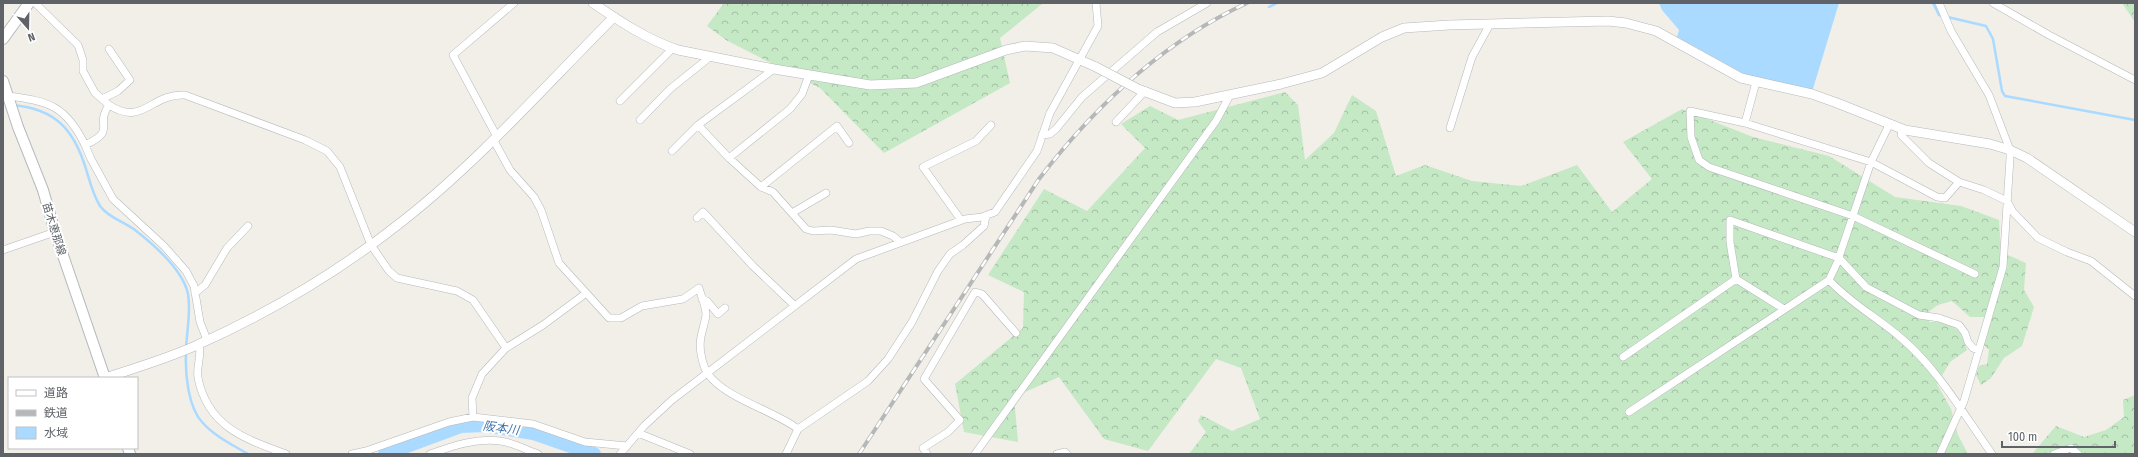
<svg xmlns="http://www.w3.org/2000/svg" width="2138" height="457" font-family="'Fira Sans Condensed','Noto Sans JP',sans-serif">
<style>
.forest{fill:url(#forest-crowns)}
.water{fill:#aadaff}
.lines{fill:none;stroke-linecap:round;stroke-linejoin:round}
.stream{stroke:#aadaff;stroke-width:2.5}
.river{stroke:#aadaff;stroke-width:14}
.minor-casing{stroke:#b5b8bc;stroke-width:8}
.tertiary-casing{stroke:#b5b8bc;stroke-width:10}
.secondary-casing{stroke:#b6babf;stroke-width:12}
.minor{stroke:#fff;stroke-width:7}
.tertiary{stroke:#fff;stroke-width:9}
.secondary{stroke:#fff;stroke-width:10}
.rail-casing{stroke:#b6b7b8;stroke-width:4}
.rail{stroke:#fff;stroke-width:2.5;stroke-dasharray:8;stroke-linecap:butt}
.tertiary-bridge-casing{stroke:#b5b8bc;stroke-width:10;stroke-linecap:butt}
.tertiary-bridge{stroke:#fff;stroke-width:9}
.labels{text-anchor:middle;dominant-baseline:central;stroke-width:4;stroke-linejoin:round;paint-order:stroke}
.street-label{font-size:11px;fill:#5f6368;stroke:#fff}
.water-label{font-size:12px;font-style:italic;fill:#4174aa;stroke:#fff}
</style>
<defs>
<pattern id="forest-crowns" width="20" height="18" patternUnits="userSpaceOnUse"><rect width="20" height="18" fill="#c5e8c5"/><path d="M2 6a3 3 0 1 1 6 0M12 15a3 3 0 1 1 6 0" fill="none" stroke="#a3c0a4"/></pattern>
</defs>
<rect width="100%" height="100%" fill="#f1efe8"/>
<path class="forest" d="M 724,3 L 1042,3 L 1042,4 L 1000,38 L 1010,83 L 884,153 L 820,88 L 726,40 L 707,26 Z
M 2122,3 L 2135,3 L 2135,22 Z
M 1285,92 L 1298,105 L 1305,160 L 1334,133 L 1352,95 L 1376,111 L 1396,176 L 1425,165 L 1472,181 L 1521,186 L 1577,165 L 1612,212 L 1652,179 L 1623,142 L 1682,109 L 1753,137 L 1829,156 L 1895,197 L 1961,206 L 1999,220 L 2001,252 L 2026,263 L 2024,290 L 2034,307 L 2022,346 L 2004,358 L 1991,378 L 1981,385 L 1976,375 L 1979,366 L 1987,364 L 1989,350 L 1982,343 L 1990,320 L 1984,317 L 1970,317 L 1952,301 L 1938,305 L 1928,312 L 1929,322 C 1953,321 1960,327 1967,350 L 1950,362 L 1937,384 L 1951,409 L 1958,435 L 1968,454 L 1189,454 L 1206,432 L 1198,421 L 1201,415 L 1232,431 L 1260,419 L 1241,368 L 1216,359 L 1148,451 L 1104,439 L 1059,377 L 1014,397 L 1018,442 L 964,432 L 955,384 L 1023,328 L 1024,292 L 988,275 L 1044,189 L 1087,211 L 1145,148 L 1121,124 L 1150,106 L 1178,120 Z
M 2135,395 L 2135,454 L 2032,454 L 2056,426 L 2084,437 L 2106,430 L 2124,417 L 2123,400 Z"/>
<path class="water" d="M 1659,3 L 1839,3 L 1812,92 L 1746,75 L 1677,37 L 1679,30 L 1662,10 Z"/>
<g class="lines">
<path class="stream" d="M 1933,3 L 1939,15 L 1986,26 L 1993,39 L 2002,91 L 2005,96 L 2135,120
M 1269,7 L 1277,3
M 13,105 C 56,109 74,130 86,169 C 90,182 93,195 100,206 C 109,218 123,221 135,230 C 153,244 183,270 188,294 C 191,311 187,331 186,348
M 186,353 C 185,373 188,407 202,422 C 214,436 233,445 248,454"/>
<path class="river" d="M 385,454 L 461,426 L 484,425 L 533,433 L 594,454"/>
<g class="minor-casing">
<path id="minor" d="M 1939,3 L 1951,31 L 1989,95 L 2010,150 L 2010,158 L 2003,267 L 1964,401 L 1940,454
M 1993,3 L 2049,35 L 2135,80
M 774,69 L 698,125 L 729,158 L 761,187 L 773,192 L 806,229 L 813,231 L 831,230 L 856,234 L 869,231 L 881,231 L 893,236 L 900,242
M 8,96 C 49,101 66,106 85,145 C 118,130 94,126 109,105 L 95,93 L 83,71 L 83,60 L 78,45 L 35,3
M 102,99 L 118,91 L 130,80 L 109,49
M 620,101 L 673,48
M 109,105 C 143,127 151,93 185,95 L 305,140 L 327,151 L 340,167 L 371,245 L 389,271 L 397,278 L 457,291 L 473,300 L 506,348
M 640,120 L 670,89 L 710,57
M 1116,122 L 1145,91
M 1745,123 L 1756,82
M 1450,128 L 1472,57 L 1490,24
M 1902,129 L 1901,135 L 1929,163 L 1959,182 L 1984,190 L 2007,201 L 2013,212 L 2038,238 L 2067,252 L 2091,261 L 2135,296
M 496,135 L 453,55 L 514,3
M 1042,135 L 1050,134 L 1056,129 L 1082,97 L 1157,32 L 1207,3
M 493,139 L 510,170 L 534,197 L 541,210 L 559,263 L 609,318 L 621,318 L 642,306 L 683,299 L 699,288 C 701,296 706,306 706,315 C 704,329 698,338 701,354 C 702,360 704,368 708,374 C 726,399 773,410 798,429
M 85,145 L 91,159 L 113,199 L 164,246 L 186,271 L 194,286 L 200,322 L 207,340
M 672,151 L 698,125
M 729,158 L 790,109 L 802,94 L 809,75
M 1959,182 L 1945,198 L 1937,197 L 1871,162 L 1745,123 L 1690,111 L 1691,137 L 1699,160 L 1709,167 L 1853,216 L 1975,274
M 761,187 L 837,126 L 849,143
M 792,213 L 826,193
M 697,218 L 703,212 L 753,266 L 795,306
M 961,220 L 923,167 L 976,141 L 991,125
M 3,250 L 55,232
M 1829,280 C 1850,303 1878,318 1901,338 C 1938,369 1964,415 1992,454
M 195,293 L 205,285 L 227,248 L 248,226
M 702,299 L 707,301 L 718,314 L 725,308
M 1784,309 L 1736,279 L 1730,242 L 1730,220 L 1839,258 L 1866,287 L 1919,315 L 1939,318 L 1959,325 L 1965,333 L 1968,342 L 1973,348 L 1978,350
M 199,344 C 202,357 196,366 198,378 C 208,427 245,439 286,454
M 1623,357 L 1736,279
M 1629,412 L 1829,280 L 1837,263 L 1871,162 L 1889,125
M 473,417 L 472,398 L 482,374 L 506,348 L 543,325 L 585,294
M 638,433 L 690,454
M 352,454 L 366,451 L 449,422 L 473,417 L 533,424 L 585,442 L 627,446
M 430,454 C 453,446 475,438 500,441 C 512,442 526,450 538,454
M 620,454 L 644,426 L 672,400 L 856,259 L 965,219 L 982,217 L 995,212 L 1037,151 L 1050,113 L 1098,26 L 1096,3
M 786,454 L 798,429 L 868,381 L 888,359 L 912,322 L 938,271 L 950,254 L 963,245 L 984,226 L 986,216
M 927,454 L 923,448 L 948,432 L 960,420 L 924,379 L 975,292 L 982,294 L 1016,333
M 975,454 L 1216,121 L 1230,95
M 1057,454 L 1065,452 L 1067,454
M 2054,454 L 2071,448 L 2078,454"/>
</g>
<g class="tertiary-casing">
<path id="tertiary" d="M 593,3 C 619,21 648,40 678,50 L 774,69 L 870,85 L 916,83 L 1006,50 L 1025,46 L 1053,48 L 1096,67
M 1138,89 L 1175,103 L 1195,102 L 1281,84 L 1322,73 L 1382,37 L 1404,28 L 1449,25 L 1608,21 L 1626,23 L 1656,31 L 1741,78 L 1812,94 L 1837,103 L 1905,130 L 1990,144 L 2010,150 L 2027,158 L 2135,232
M 105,378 C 135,368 166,359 195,346 C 269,313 340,271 404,220 C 479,161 546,85 614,17"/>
</g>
<g class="secondary-casing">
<path id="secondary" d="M 3,39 L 29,3
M 3,81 L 18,127 L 43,190 L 55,232 L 105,378
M 128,448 L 130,454"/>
</g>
<use href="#minor" class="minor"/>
<use href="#tertiary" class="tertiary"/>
<use href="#secondary" class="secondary"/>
<g class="rail-casing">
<path id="rail" d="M 859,454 L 1039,179 C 1095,106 1163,42 1247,3"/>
</g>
<use href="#rail" class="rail"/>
<g class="tertiary-bridge-casing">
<path id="tertiary-bridge" d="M 1096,67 L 1138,89"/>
</g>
<use href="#tertiary-bridge" class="tertiary-bridge"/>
</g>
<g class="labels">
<g class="street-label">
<text transform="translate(54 229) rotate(73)">苗木恵那線</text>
</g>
<g class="water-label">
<text transform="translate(501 428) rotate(8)">阪本川</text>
</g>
</g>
<rect width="2138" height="457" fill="none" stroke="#5f6368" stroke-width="8"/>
<rect x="8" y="377" width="130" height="72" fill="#ffffff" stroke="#bfc1c3"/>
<rect x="16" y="390" width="20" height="6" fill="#ffffff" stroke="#bfc1c3"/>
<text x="44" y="397" font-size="12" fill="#5f6368">道路</text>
<rect x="16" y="410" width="20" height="6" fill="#b6b7b8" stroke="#bfc1c3"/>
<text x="44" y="417" font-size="12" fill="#5f6368">鉄道</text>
<rect x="16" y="427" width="20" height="12" fill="#aadaff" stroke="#bfc1c3"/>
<text x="44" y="437" font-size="12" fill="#5f6368">水域</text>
<g transform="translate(28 28) rotate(160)" stroke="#ffffff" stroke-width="3" paint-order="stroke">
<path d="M0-3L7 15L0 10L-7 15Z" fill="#5f6368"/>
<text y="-6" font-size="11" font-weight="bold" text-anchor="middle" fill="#5f6368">N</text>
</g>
<path d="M2002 441v6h113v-6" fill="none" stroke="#5f6368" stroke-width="2"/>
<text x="2008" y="441" font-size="12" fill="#5f6368" stroke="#ffffff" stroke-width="3" paint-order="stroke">100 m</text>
</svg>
